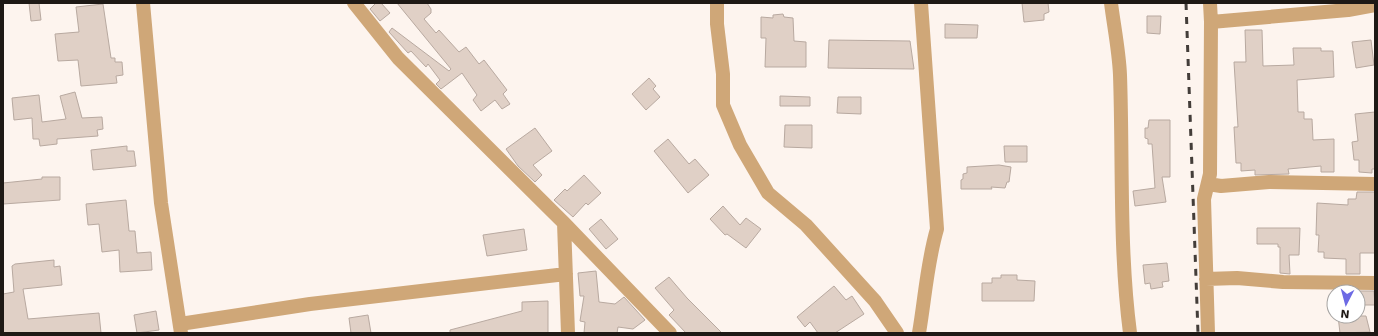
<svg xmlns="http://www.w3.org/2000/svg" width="1378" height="336" font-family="'DejaVu Sans',sans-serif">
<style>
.building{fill:#e0d0c6;stroke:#b8a9a0}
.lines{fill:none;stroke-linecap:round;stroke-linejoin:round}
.minor{stroke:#cfa778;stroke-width:14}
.rail{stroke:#433d39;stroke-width:3;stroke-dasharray:7 7;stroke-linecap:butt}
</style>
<rect width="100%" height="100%" fill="#fdf4ee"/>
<path class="building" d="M 29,3 L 39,3 L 41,20 L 31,21 Z
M 376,3 L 381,3 L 390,13 L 380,21 L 370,9 Z
M 397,3 L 427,3 L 431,9 L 431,13 L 424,19 L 436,33 L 439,30 L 459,52 L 466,47 L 479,64 L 484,60 L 507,90 L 503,94 L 510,104 L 502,109 L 495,100 L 481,111 L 473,100 L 477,95 L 462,73 L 441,89 L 436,84 L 440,80 L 428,64 L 426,67 L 411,51 L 408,53 L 389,32 L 392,28 L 449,71 L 451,69 Z
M 1022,3 L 1048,3 L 1049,12 L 1044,14 L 1044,20 L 1024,22 Z
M 103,4 L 111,58 L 115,58 L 115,62 L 122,62 L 123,75 L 116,76 L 117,83 L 81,86 L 78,60 L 58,61 L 55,34 L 79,32 L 76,7 Z
M 783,14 L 784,17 L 793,18 L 794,41 L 806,42 L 806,67 L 765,67 L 766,38 L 761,38 L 761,17 L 773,18 L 773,15 Z
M 1147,16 L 1161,16 L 1160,34 L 1147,33 Z
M 945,24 L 978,25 L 977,38 L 945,38 Z
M 1245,30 L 1262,30 L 1263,66 L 1294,65 L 1293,48 L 1321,48 L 1321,51 L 1333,51 L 1334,77 L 1297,80 L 1298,112 L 1304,112 L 1304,119 L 1312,119 L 1313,140 L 1334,139 L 1334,172 L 1321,172 L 1321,166 L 1288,169 L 1289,174 L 1255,175 L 1255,170 L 1241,171 L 1241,163 L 1236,163 L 1234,127 L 1238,127 L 1234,62 L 1246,62 Z
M 829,40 L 910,41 L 914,69 L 828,68 Z
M 1371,40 L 1374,65 L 1356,68 L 1352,42 Z
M 649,78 L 656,86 L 653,89 L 660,97 L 646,110 L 632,94 Z
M 75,92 L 82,118 L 102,117 L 103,129 L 97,130 L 98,136 L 57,139 L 57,144 L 40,146 L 39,139 L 33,139 L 32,118 L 14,120 L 12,98 L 39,95 L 42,122 L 66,119 L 60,96 Z
M 780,96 L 810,97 L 810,106 L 780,106 Z
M 838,97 L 861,97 L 861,114 L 837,113 Z
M 1375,112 L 1375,169 L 1372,169 L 1372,173 L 1359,172 L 1359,160 L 1354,160 L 1352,142 L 1358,141 L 1355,114 Z
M 1149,120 L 1170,120 L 1170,177 L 1162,177 L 1166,202 L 1135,206 L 1133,191 L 1155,188 L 1152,144 L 1148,144 L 1148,139 L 1145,138 L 1145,128 L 1148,128 Z
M 785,125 L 812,125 L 812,148 L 784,147 Z
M 535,128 L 552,151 L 533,165 L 542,175 L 535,182 L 518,166 L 506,149 Z
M 668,139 L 689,164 L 695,159 L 709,175 L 688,193 L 654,151 Z
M 127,146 L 127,151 L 134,151 L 136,166 L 93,170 L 91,150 Z
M 1004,146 L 1027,146 L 1027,162 L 1005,162 Z
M 999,165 L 1011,167 L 1009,182 L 1007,182 L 1005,188 L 991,187 L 992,189 L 961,189 L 961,180 L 963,179 L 963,174 L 967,173 L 967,167 Z
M 584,175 L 601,193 L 588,205 L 586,203 L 573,217 L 554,200 L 565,189 L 567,191 Z
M 42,177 L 60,177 L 60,200 L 3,204 L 3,183 L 42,179 Z
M 1357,192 L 1375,192 L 1375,253 L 1360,253 L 1360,274 L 1346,274 L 1346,259 L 1324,258 L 1324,252 L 1318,252 L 1319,235 L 1316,235 L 1317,203 L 1348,205 L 1348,199 L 1356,199 Z
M 126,200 L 129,231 L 135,231 L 137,253 L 151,252 L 152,270 L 120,272 L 119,250 L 102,252 L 99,224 L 88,225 L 86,204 Z
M 723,206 L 740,225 L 746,218 L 761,229 L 746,248 L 727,234 L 725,235 L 710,219 Z
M 601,219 L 618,239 L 606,249 L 589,229 Z
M 1257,228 L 1300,228 L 1299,255 L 1289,255 L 1290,274 L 1280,273 L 1280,247 L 1278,247 L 1278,244 L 1257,244 Z
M 524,229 L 527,250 L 487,256 L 483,235 Z
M 54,260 L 54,267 L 60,266 L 62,285 L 23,289 L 28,319 L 99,313 L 101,333 L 3,333 L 3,294 L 14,292 L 12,266 L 15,264 Z
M 1167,263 L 1169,281 L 1162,282 L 1163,287 L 1151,289 L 1150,283 L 1145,284 L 1143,265 Z
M 596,271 L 599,302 L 615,304 L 624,297 L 645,320 L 633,329 L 618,327 L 617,333 L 584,333 L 585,322 L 580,321 L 584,296 L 580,296 L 578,273 Z
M 1001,275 L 1017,275 L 1017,280 L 1035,281 L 1034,301 L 982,301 L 982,283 L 992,283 L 992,278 L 1001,278 Z
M 669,277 L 687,298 L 722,333 L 686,333 L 669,315 L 674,310 L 655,288 Z
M 834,286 L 846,300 L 852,296 L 864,314 L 835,333 L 818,333 L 810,322 L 805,327 L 797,317 Z
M 1360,291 L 1374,291 L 1375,305 L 1361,305 Z
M 548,301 L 548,333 L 450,333 L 450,330 L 522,311 L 522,302 Z
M 156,311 L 159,330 L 137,333 L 134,315 Z
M 368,315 L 371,333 L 351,333 L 349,318 Z
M 1338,316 L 1366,316 L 1370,332 L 1340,333 Z"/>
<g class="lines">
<path class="minor" d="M 143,3 L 161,203 L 181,333
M 354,3 L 398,58 L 564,223 L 670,333
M 717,3 L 717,24 L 723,74 L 723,105 L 740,145 L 768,193 L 806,225 L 875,301 L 897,333
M 1111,3 C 1114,27 1119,51 1120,75 C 1123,161 1119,248 1130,333
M 1211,22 L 1348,10 L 1375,5
M 1208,184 L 1221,186 L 1269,182 L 1375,184
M 564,223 L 568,333
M 1206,279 L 1237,278 L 1283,282 L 1375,283
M 180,324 L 310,304 L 566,274
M 919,333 C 925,298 927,263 937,229 L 921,3
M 1208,333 L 1204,199 L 1210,174 L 1211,22 L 1210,3"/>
<path class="rail" d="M 1186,3 L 1198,333"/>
</g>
<rect width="1378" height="336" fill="none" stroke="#1e1915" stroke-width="8"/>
<g transform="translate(1346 304) rotate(186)"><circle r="19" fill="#ffffff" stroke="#a5a3a1"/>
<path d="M0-3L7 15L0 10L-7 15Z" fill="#6d6ae4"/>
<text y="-6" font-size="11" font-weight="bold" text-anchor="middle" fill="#1e1915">N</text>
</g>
</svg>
